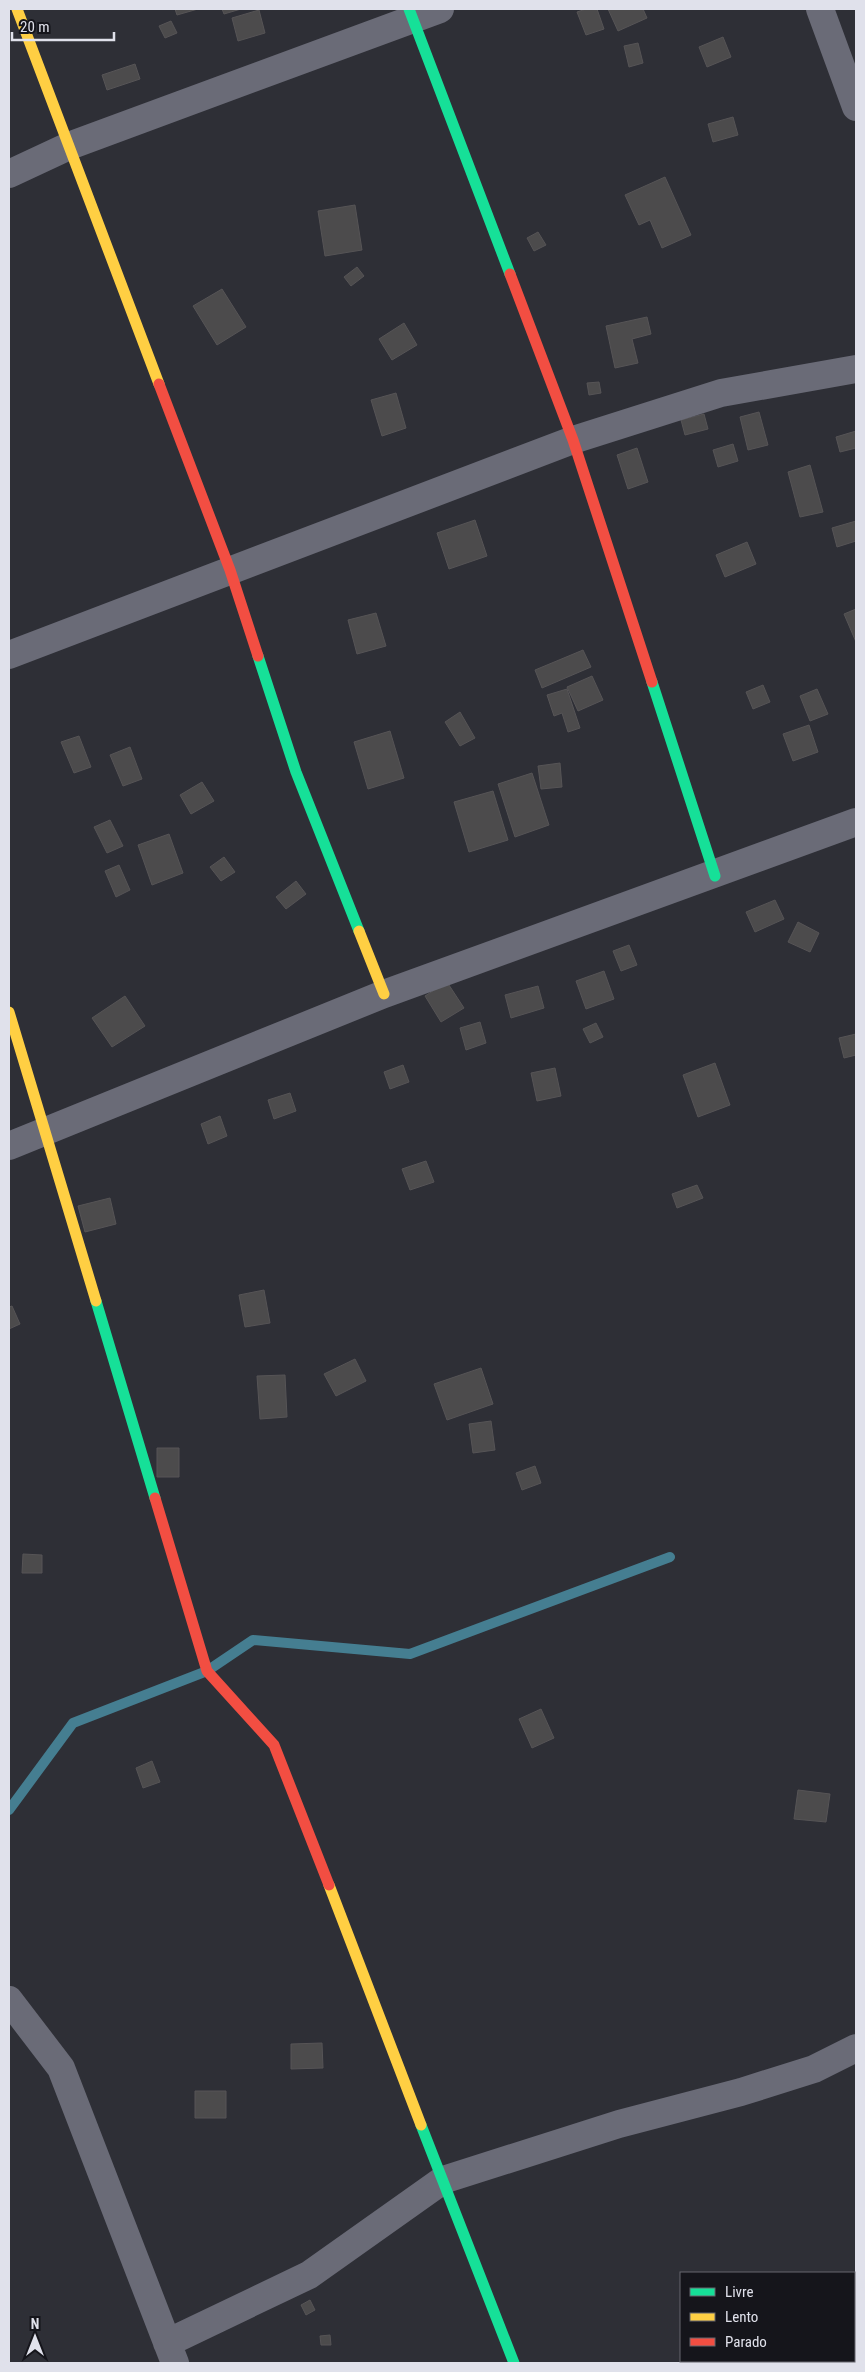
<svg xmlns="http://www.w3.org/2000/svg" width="865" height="2372" font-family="'Roboto Condensed',sans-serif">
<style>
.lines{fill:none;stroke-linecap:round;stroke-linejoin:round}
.stream{stroke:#457e91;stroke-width:10}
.building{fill:#4c4b4c;stroke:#565456}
.street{stroke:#6a6b77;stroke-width:28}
.fast{stroke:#16e098;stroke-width:11}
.slow{stroke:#ffcf43;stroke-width:11}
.jam{stroke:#f24e42;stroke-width:11}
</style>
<rect width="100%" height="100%" fill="#2e2f36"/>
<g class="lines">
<path class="stream" d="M 9,1810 L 73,1723 L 207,1671 L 253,1640 L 410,1654 L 670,1557"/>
</g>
<path class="building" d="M 175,9 L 198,9 L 177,15 Z
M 222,9 L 241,9 L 224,14 Z
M 586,9 L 597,9 L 604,29 L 586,35 L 577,12 Z
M 608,9 L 643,9 L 647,18 L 618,31 Z
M 259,10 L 265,33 L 238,41 L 232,18 Z
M 171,21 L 177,33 L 165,38 L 159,26 Z
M 723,37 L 731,57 L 707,67 L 699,47 Z
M 638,43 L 643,63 L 629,67 L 624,46 Z
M 135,64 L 140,79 L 107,90 L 102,75 Z
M 733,117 L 738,135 L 713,142 L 708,124 Z
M 665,177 L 691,235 L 662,248 L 650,220 L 639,225 L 625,195 Z
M 355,205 L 362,250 L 325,256 L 318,211 Z
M 538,232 L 546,245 L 534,251 L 527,238 Z
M 357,267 L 364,276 L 351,286 L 344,277 Z
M 222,289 L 246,327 L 217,345 L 193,306 Z
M 647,317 L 651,334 L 632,339 L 638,363 L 615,368 L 606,326 Z
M 404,323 L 417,345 L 392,360 L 379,339 Z
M 599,382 L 601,393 L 589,395 L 587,383 Z
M 396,393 L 406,428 L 382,436 L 371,400 Z
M 759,412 L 768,445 L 748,450 L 740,417 Z
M 704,414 L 708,429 L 685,435 L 681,420 Z
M 856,431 L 856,448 L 840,452 L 836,437 Z
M 733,444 L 738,461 L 718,467 L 713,450 Z
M 637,448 L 648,482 L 628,489 L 617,455 Z
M 810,465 L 823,512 L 800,517 L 788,472 Z
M 475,520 L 487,556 L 449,569 L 437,533 Z
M 856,521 L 856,541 L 837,547 L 832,528 Z
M 747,542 L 756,564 L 725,577 L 716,555 Z
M 856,609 L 856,642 L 844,614 Z
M 376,613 L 386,646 L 357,654 L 348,620 Z
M 583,650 L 591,667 L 542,688 L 535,670 Z
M 592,676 L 603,700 L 578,711 L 567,687 Z
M 763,685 L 770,702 L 753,709 L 746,692 Z
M 567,689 L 580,728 L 568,732 L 562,713 L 554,716 L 547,695 Z
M 817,689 L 828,714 L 810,721 L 800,696 Z
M 460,712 L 475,738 L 460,746 L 445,722 Z
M 809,725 L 818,752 L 793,761 L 783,734 Z
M 390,731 L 404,778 L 368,789 L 354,742 Z
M 79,736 L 91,767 L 74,773 L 61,742 Z
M 130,747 L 142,779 L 123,786 L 110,755 Z
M 560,763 L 562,787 L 541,789 L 538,766 Z
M 532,773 L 549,825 L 515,837 L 498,784 Z
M 202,782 L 214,801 L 191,814 L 180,795 Z
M 493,791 L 508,840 L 469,852 L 454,802 Z
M 110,820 L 123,846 L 107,853 L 94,827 Z
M 169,834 L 183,873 L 152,885 L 138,845 Z
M 224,857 L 235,872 L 221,881 L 210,867 Z
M 119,865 L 130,890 L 116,897 L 105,871 Z
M 296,881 L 306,894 L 286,909 L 276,897 Z
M 775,900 L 784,919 L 755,932 L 746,912 Z
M 798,922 L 819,933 L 810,952 L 788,942 Z
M 629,945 L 637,965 L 621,971 L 613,951 Z
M 604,971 L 614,999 L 586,1009 L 576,981 Z
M 447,982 L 464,1008 L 441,1022 L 425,996 Z
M 538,986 L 544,1008 L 511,1018 L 505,995 Z
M 125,996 L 145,1026 L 112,1047 L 92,1018 Z
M 480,1022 L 486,1043 L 466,1050 L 460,1028 Z
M 596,1023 L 603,1037 L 590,1043 L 583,1029 Z
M 856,1034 L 856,1055 L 844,1058 L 839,1038 Z
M 715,1063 L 730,1105 L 698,1117 L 683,1075 Z
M 403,1065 L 409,1082 L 390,1089 L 384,1072 Z
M 555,1068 L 561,1096 L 537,1101 L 531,1073 Z
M 290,1093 L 296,1111 L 274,1119 L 268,1100 Z
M 220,1116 L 227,1136 L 208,1144 L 201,1124 Z
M 426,1161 L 434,1182 L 410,1190 L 402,1169 Z
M 697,1185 L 703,1198 L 677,1208 L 672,1194 Z
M 110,1198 L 116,1224 L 85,1232 L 78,1206 Z
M 264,1290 L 270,1323 L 245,1327 L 239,1295 Z
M 12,1306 L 20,1324 L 9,1329 L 9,1307 Z
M 355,1359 L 366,1381 L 336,1396 L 324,1374 Z
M 481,1368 L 493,1404 L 447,1420 L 434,1384 Z
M 285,1375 L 287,1417 L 260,1419 L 257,1376 Z
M 491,1421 L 495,1450 L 473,1453 L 469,1424 Z
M 157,1448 L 179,1448 L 179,1477 L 157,1477 Z
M 535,1466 L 541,1483 L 522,1490 L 516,1473 Z
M 23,1554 L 42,1555 L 42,1573 L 22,1573 Z
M 541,1709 L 554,1738 L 532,1748 L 519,1719 Z
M 152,1761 L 160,1782 L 143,1788 L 136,1768 Z
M 798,1790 L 830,1794 L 826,1822 L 794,1819 Z
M 322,2043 L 323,2068 L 291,2069 L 291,2044 Z
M 195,2091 L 226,2091 L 226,2118 L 195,2118 Z
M 310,2300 L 315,2310 L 306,2315 L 301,2305 Z
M 330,2335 L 331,2345 L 321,2345 L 320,2336 Z"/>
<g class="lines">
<path class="street" d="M 820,9 L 856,107
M 9,174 L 69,146 L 440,9
M 9,655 L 573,440 L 721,393 L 856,369
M 9,1146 L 384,994 L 856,822
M 9,2000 L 61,2068 L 175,2363
M 167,2343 L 309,2275 L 443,2180 L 619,2124 L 741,2092 L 814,2069 L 856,2048"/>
<path class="fast" d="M 409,9 L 510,274
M 258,656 L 296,772 L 359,931
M 652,682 L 715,876
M 96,1301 L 155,1498
M 421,2125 L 514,2363"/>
<path class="slow" d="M 17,9 L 159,384
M 359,931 L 384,994
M 9,1012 L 96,1301
M 329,1885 L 421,2125"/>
<path class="jam" d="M 510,274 L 573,440 L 652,682
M 159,384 L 230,570 L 258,656
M 155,1498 L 207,1671 L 274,1745 L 329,1885"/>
</g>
<rect width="865" height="2372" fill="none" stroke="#e0e1eb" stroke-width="20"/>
<rect x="680" y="2272" width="175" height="90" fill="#15151b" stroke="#66676e"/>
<rect x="690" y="2288" width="25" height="8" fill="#16e098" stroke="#66676e"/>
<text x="725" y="2297" font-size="15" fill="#e0e1eb">Livre</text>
<rect x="690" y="2313" width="25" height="8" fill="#ffcf43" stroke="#66676e"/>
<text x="725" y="2322" font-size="15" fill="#e0e1eb">Lento</text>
<rect x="690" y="2338" width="25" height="8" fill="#f24e42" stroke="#66676e"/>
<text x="725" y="2347" font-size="15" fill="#e0e1eb">Parado</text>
<g transform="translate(35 2337)" stroke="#15151b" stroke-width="4" paint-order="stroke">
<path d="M0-4L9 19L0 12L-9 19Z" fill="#e0e1eb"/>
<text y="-8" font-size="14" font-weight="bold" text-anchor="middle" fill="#e0e1eb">N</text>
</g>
<path d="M12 32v8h102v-8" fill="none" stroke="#e0e1eb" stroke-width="2.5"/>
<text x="20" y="32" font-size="15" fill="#e0e1eb" stroke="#15151b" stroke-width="4" paint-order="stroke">20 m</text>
</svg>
